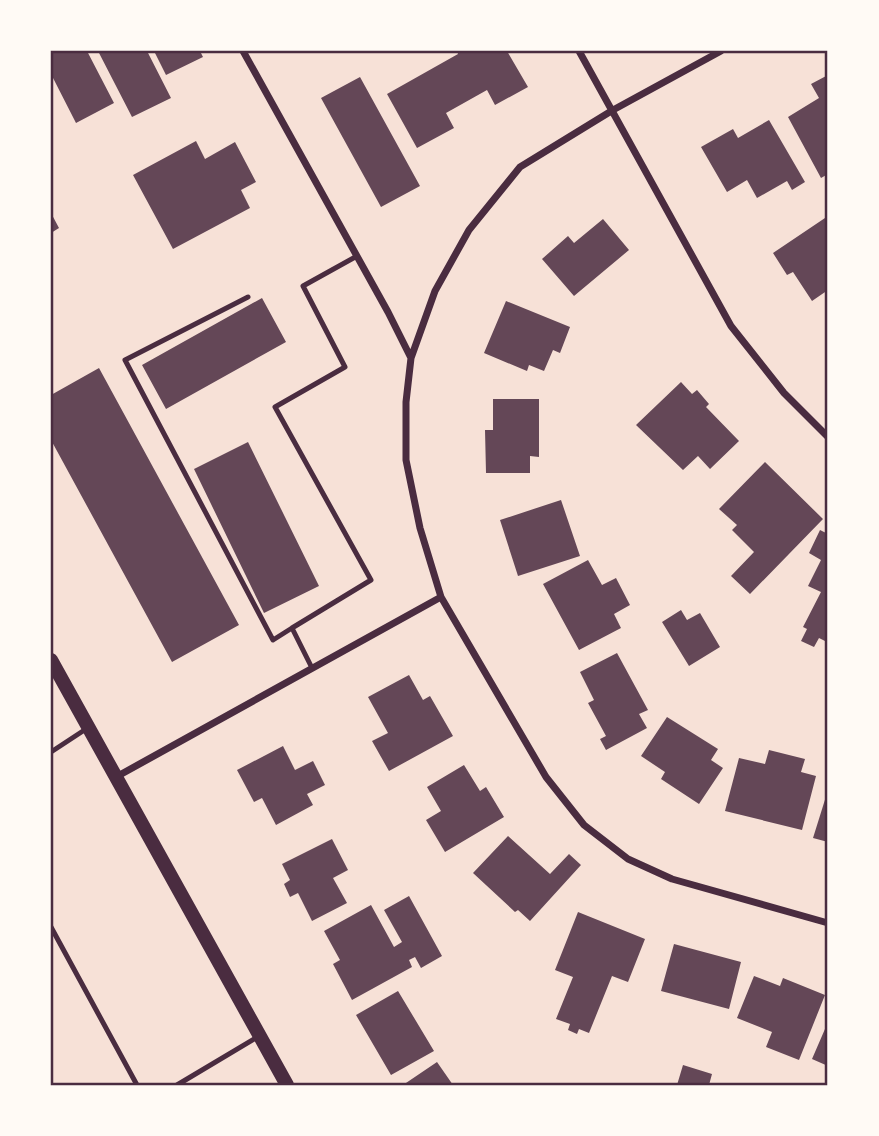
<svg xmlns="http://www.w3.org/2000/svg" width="879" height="1136" font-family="Helvetica,sans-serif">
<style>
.building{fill:#644757}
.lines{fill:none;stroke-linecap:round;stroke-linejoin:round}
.service{stroke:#4a2c40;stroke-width:5}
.minor{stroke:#4a2c40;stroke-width:7}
.secondary{stroke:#4a2c40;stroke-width:14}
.neatline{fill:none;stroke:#4a2c40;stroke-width:2.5}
</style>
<rect width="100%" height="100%" fill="#f7e1d7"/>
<path class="building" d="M 51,51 L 87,51 L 114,103 L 76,123 L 51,74 Z
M 98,51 L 147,51 L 171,98 L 132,117 Z
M 154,51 L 200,51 L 203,57 L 166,75 Z
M 457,51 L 507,51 L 528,87 L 495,105 L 487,90 L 446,113 L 454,128 L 417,148 L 387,94 L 458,54 Z
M 828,75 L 828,174 L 821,178 L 788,117 L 819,98 L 811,84 Z
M 360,77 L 420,186 L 381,207 L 321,98 Z
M 769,120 L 805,182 L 792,190 L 787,181 L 757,198 L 747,180 L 727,192 L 701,147 L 733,129 L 738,138 Z
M 196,141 L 205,159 L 235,142 L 256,182 L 241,190 L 250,208 L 173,249 L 133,175 Z
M 51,213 L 59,228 L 51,233 Z
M 825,218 L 828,223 L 828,290 L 812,301 L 793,272 L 787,275 L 773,253 Z
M 603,219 L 629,250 L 574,296 L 542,259 L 568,236 L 574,243 Z
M 262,298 L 286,342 L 166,409 L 142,365 Z
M 506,301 L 570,327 L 560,353 L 553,350 L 544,371 L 529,365 L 527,371 L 484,353 Z
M 99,368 L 239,625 L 172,662 L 51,440 L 51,395 Z
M 681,382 L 692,394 L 697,390 L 709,404 L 706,407 L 739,441 L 710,469 L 698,456 L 683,470 L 636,425 Z
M 493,399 L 539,399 L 539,457 L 530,456 L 530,473 L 486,473 L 485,430 L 493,430 Z
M 248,442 L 319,586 L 264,613 L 194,469 Z
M 765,462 L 823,519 L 750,594 L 731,576 L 754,552 L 732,530 L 737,525 L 719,509 Z
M 561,500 L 580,556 L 518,576 L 500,520 Z
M 820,530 L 828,534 L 828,639 L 827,642 L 819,638 L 814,647 L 801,641 L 807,629 L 803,627 L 821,592 L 808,586 L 821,560 L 809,553 Z
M 588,560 L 602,585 L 616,578 L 630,605 L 614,614 L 621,628 L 579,650 L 543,584 Z
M 681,610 L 687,620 L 700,613 L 720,647 L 689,666 L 662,622 Z
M 617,653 L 648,710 L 639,714 L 647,728 L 606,750 L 600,739 L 606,736 L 588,703 L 594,700 L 580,672 Z
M 409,675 L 423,700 L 430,696 L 453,736 L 389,771 L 372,741 L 388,733 L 368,697 Z
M 667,717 L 718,749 L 711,760 L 723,768 L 699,804 L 661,779 L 665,772 L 641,756 Z
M 283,746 L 295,770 L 313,761 L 325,785 L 307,794 L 313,805 L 276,825 L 262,798 L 254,802 L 237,770 Z
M 769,750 L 805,759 L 801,772 L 816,776 L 802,830 L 725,811 L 739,758 L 765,764 Z
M 464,765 L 480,791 L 486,787 L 504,817 L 445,852 L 426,820 L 441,811 L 427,787 Z
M 828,790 L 828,842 L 813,838 Z
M 508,836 L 550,874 L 569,854 L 581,865 L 530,921 L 518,910 L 515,912 L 473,873 Z
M 332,839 L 348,870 L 333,878 L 347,903 L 312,921 L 298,893 L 290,897 L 284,884 L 290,880 L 282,864 Z
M 409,896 L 442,956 L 421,968 L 415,957 L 409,960 L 412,967 L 352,1000 L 333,964 L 340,960 L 324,931 L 371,905 L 394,947 L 402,942 L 384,910 Z
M 578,912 L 645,939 L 628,982 L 612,976 L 589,1033 L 579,1029 L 577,1034 L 568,1030 L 570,1024 L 556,1019 L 573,977 L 555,970 Z
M 674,944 L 741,962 L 729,1009 L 661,991 Z
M 754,976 L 780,986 L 783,978 L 825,995 L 799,1060 L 766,1047 L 772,1032 L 737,1018 Z
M 398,991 L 434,1051 L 391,1075 L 356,1015 Z
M 828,1022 L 828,1066 L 812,1059 Z
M 437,1062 L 453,1085 L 403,1085 Z
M 683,1065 L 712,1074 L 709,1085 L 677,1085 Z"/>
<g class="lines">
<path class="service" d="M 248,297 L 125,360 L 273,640 L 292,628
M 312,668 L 292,628 L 371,580 L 275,407 L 345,367 L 303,286 L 357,256
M 51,752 L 86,729
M 51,927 L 137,1085
M 177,1085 L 259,1036"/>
<path class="minor" d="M 243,51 L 388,312 L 411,358
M 579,51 L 731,326 L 784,393 L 828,437
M 721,51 L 613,110 L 520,167 L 469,230 L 435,291 L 411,358 L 406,402 L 406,460 L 420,528 L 441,597 L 546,777 L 584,825 L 628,859 L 672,879 L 828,923
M 116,777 L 441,597"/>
<path class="secondary" d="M 51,660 L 287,1085"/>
</g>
<rect width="879" height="1136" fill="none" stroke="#fffaf5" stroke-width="105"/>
<rect x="52" y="52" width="774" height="1032" class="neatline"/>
</svg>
